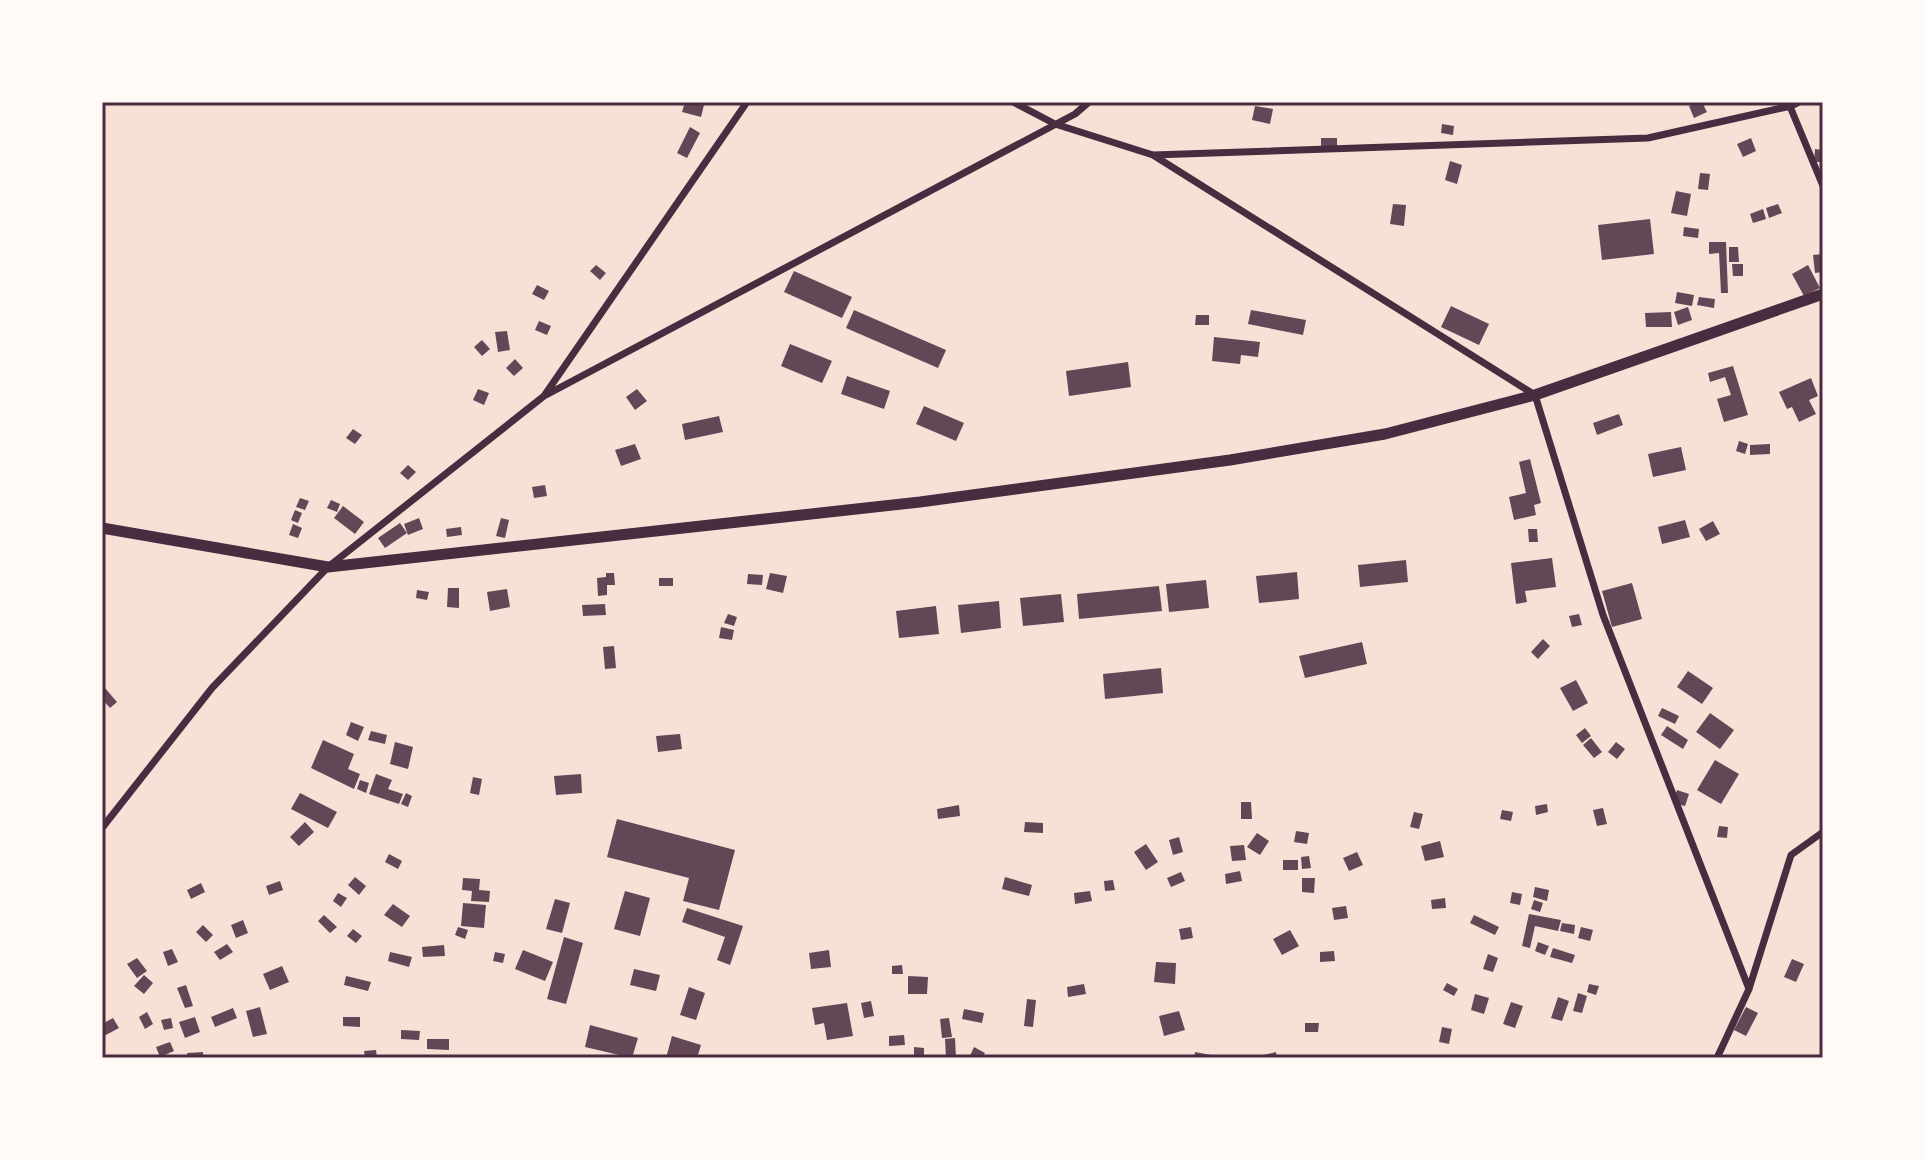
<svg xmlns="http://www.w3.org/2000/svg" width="1925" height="1160" font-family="Mulish,sans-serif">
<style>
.building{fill:#644757}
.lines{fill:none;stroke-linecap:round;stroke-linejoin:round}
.minor{stroke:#4a2c40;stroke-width:7}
.primary{stroke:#4a2c40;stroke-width:11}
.neatline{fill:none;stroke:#4a2c40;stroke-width:3}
</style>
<rect width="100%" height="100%" fill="#f7e1d7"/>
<path class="building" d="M 685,102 L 704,105 L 701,117 L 682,112 Z
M 1699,102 L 1702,102 L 1707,112 L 1694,118 L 1689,106 Z
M 1255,106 L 1273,109 L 1270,124 L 1252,120 Z
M 1442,124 L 1454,126 L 1453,135 L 1441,133 Z
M 690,127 L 700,133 L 687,158 L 677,153 Z
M 1321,138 L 1337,138 L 1337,148 L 1321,148 Z
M 1751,138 L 1756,151 L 1743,157 L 1737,144 Z
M 1815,149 L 1822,150 L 1820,162 L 1814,162 Z
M 1450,161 L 1462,165 L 1457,184 L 1445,180 Z
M 1700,173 L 1710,174 L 1708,190 L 1698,189 Z
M 1676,191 L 1691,194 L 1687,216 L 1671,213 Z
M 1393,204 L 1406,205 L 1404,226 L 1390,224 Z
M 1778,204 L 1782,213 L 1769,218 L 1766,208 Z
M 1763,209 L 1766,219 L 1753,223 L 1750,214 Z
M 1650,219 L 1654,254 L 1602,260 L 1598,225 Z
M 1684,227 L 1699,229 L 1698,238 L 1683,236 Z
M 1709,242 L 1726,242 L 1728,293 L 1721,293 L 1719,253 L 1709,254 Z
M 1729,247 L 1738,247 L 1739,262 L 1729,262 Z
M 1823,254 L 1823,272 L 1815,273 L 1813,255 Z
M 1732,264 L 1743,264 L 1743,276 L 1733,276 Z
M 596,265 L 606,273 L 600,280 L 590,271 Z
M 1808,265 L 1820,288 L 1804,296 L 1792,274 Z
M 794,271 L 852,297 L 842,318 L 784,292 Z
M 537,285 L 549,291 L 544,300 L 532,294 Z
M 1677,292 L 1694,295 L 1692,306 L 1675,303 Z
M 1699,297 L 1715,299 L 1714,308 L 1697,305 Z
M 1451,306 L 1489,324 L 1479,345 L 1441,327 Z
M 1688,307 L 1692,320 L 1678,325 L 1674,312 Z
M 854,310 L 946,350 L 938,368 L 846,328 Z
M 1251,310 L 1306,320 L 1303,335 L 1248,324 Z
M 1671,312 L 1672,327 L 1646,327 L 1645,313 Z
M 1196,315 L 1209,315 L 1209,325 L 1195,325 Z
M 539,321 L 551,326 L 547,335 L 535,330 Z
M 507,331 L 510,350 L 498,352 L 495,332 Z
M 1214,337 L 1260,342 L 1258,357 L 1241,355 L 1240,364 L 1212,361 Z
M 482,340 L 490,349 L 482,356 L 474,347 Z
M 790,344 L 832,361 L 822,383 L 781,366 Z
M 515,359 L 523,368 L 514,376 L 506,368 Z
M 1128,362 L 1131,387 L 1069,396 L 1066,371 Z
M 1733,366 L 1748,415 L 1724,422 L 1717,399 L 1731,395 L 1725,377 L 1710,382 L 1708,373 Z
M 847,376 L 890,391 L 884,409 L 841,394 Z
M 1811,378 L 1818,396 L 1809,400 L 1816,414 L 1799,422 L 1792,407 L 1787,409 L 1779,392 Z
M 478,389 L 489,393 L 484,405 L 473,400 Z
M 637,389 L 647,401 L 635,410 L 626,397 Z
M 924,406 L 964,423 L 956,441 L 916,424 Z
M 1619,414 L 1623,425 L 1597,435 L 1593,423 Z
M 719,416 L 723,432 L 685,440 L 682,424 Z
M 353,429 L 362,435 L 355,444 L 346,438 Z
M 1739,441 L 1748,444 L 1745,454 L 1736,451 Z
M 635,444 L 641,459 L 621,466 L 615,450 Z
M 1770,444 L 1770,454 L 1750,455 L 1750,445 Z
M 1681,447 L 1686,470 L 1653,477 L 1648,454 Z
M 1530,459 L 1541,503 L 1534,505 L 1536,515 L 1514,520 L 1509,497 L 1526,493 L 1519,462 Z
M 408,465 L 416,472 L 408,480 L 400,473 Z
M 545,485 L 547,496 L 534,498 L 532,487 Z
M 300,498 L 309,501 L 305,510 L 296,507 Z
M 331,500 L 340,504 L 337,512 L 327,508 Z
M 343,506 L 364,522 L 355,534 L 334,518 Z
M 295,510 L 302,513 L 298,523 L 291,520 Z
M 419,518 L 423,529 L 408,535 L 404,524 Z
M 501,518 L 509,520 L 505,538 L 496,536 Z
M 1685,520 L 1690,537 L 1662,544 L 1658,527 Z
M 1713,521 L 1720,534 L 1706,541 L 1699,529 Z
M 400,523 L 407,533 L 385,548 L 378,538 Z
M 293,524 L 302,528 L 298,538 L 289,535 Z
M 461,527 L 462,535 L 447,537 L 446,529 Z
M 1528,529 L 1537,529 L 1538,542 L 1529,542 Z
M 1552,558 L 1556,587 L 1525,591 L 1527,602 L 1516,604 L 1511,563 Z
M 1406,560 L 1408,582 L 1360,587 L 1358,565 Z
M 1297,572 L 1299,599 L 1259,603 L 1256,576 Z
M 606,573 L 614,573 L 615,585 L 607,585 L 607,595 L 598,596 L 597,578 L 606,577 Z
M 770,573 L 787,576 L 783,593 L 766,589 Z
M 748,574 L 763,575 L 762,585 L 747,584 Z
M 659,578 L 673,578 L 673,586 L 659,586 Z
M 1206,580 L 1209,608 L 1169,612 L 1166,584 Z
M 1632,583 L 1642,619 L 1612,627 L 1602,591 Z
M 1159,586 L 1162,611 L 1079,619 L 1077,594 Z
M 448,588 L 459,588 L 459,608 L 447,607 Z
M 507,589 L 510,607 L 490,611 L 487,592 Z
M 417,590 L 429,592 L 427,600 L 416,598 Z
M 1061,594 L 1064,622 L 1023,626 L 1020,598 Z
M 999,601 L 1001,628 L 961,633 L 958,605 Z
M 605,604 L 606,615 L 583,616 L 582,605 Z
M 936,606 L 939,634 L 899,638 L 896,611 Z
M 728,614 L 737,617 L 734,626 L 724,623 Z
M 1579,614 L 1582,625 L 1572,627 L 1569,616 Z
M 721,627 L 734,630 L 732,640 L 719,638 Z
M 1543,639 L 1550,646 L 1538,659 L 1531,652 Z
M 1362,642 L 1367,664 L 1305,678 L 1299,656 Z
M 614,646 L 616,668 L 605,669 L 603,647 Z
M 1161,668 L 1163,693 L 1105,699 L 1103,674 Z
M 1688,671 L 1713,688 L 1702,704 L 1677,687 Z
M 1576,680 L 1588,703 L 1573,711 L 1560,688 Z
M 105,688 L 117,702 L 110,708 L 102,699 L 102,691 Z
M 1662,708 L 1679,716 L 1675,724 L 1658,716 Z
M 1710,713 L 1734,730 L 1720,749 L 1696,732 Z
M 351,722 L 364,727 L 358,741 L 346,735 Z
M 1667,726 L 1688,740 L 1683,749 L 1661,735 Z
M 1585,728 L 1591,736 L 1582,743 L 1576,735 Z
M 371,731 L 387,735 L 385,744 L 368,740 Z
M 680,734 L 682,749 L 658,752 L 656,736 Z
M 1591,738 L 1602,752 L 1594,758 L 1583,745 Z
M 323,740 L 354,754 L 348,769 L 360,774 L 354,789 L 311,768 Z
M 395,742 L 413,747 L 408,769 L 390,764 Z
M 1616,742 L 1625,749 L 1617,759 L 1608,752 Z
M 1715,760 L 1739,774 L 1721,804 L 1697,790 Z
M 376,774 L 392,780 L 388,789 L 403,794 L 399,804 L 369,794 Z
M 581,774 L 582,793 L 556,795 L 554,776 Z
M 473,777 L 482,779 L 479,795 L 470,793 Z
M 360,780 L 369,783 L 366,793 L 357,789 Z
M 1677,790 L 1689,794 L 1685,806 L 1673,803 Z
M 300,793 L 337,812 L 328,828 L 291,809 Z
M 406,793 L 412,796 L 408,807 L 401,804 Z
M 1241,802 L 1251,802 L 1252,819 L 1241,819 Z
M 1547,804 L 1548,812 L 1536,815 L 1535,806 Z
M 959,805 L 960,816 L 938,819 L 937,809 Z
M 1603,808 L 1607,824 L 1597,826 L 1593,810 Z
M 1502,810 L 1513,812 L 1511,821 L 1500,819 Z
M 1414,812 L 1423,814 L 1419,829 L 1410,827 Z
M 617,819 L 735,850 L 719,910 L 683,901 L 689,878 L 607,857 Z
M 305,822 L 314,832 L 299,846 L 290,837 Z
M 1025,822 L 1043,823 L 1043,833 L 1024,832 Z
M 1719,826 L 1728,827 L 1727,838 L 1717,837 Z
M 1296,831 L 1309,833 L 1307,844 L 1294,842 Z
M 1257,833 L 1269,841 L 1260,855 L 1247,847 Z
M 1179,837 L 1183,852 L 1173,855 L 1169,840 Z
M 1440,841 L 1444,857 L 1425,861 L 1421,846 Z
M 1146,844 L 1158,862 L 1146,870 L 1134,852 Z
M 1244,845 L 1246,860 L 1232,861 L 1230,846 Z
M 1357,852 L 1363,865 L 1349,871 L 1343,858 Z
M 389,854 L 402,861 L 398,869 L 385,862 Z
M 1309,856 L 1311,868 L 1302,869 L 1301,857 Z
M 1283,860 L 1298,860 L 1298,870 L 1283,870 Z
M 1240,871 L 1242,881 L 1226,884 L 1225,874 Z
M 1181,872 L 1185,881 L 1171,887 L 1167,878 Z
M 355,877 L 366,886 L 359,895 L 348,885 Z
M 1005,877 L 1032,885 L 1029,896 L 1002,889 Z
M 463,878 L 480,879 L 479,890 L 490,891 L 489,902 L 471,901 L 472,891 L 462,890 Z
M 1302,878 L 1315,878 L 1314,893 L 1302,892 Z
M 1113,880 L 1115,890 L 1105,891 L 1104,881 Z
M 280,881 L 283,890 L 269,895 L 266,886 Z
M 201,883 L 205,892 L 191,899 L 187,890 Z
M 1535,887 L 1549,890 L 1547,901 L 1533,897 Z
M 625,891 L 650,898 L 640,936 L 614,929 Z
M 1090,891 L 1092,901 L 1075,904 L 1074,893 Z
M 1512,892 L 1522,894 L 1520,905 L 1510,903 Z
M 338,893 L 347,898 L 341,907 L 333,901 Z
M 1445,898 L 1446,908 L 1432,909 L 1431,900 Z
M 555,899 L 570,903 L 562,933 L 546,929 Z
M 1534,900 L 1543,903 L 1540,912 L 1531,909 Z
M 463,903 L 486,905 L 484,928 L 461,926 Z
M 393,904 L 410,916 L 402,927 L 384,915 Z
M 1346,906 L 1348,918 L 1334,920 L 1332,908 Z
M 687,908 L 743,926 L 730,965 L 717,960 L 725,937 L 682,922 Z
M 1529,914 L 1561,920 L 1558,931 L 1535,926 L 1530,948 L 1522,946 Z
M 324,915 L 337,927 L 330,933 L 318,921 Z
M 1474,915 L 1499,927 L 1495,935 L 1470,923 Z
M 243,920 L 248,933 L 236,938 L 231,925 Z
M 1562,923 L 1575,925 L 1574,934 L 1560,931 Z
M 203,925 L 213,935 L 206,942 L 196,932 Z
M 458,927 L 468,930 L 465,939 L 455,935 Z
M 1191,927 L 1193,938 L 1181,940 L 1179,929 Z
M 1581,927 L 1593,930 L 1590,941 L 1578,938 Z
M 353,929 L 362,936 L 356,943 L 347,936 Z
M 1290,930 L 1299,946 L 1282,955 L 1273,939 Z
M 564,937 L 583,943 L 566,1004 L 547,999 Z
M 1538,942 L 1549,946 L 1545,955 L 1535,951 Z
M 227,944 L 233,952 L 220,960 L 214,952 Z
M 444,945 L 445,956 L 423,957 L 422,947 Z
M 1553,948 L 1575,955 L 1572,963 L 1550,957 Z
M 172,949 L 178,962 L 168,966 L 163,952 Z
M 523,950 L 553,962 L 545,981 L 515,969 Z
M 829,950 L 831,967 L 811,969 L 809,953 Z
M 1334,951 L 1335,961 L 1320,962 L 1320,952 Z
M 390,952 L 412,957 L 409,967 L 388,961 Z
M 495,952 L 505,954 L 503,963 L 493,961 Z
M 1488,954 L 1498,958 L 1493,972 L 1483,969 Z
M 137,958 L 147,971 L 137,978 L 127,964 Z
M 1792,959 L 1804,964 L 1796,982 L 1784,977 Z
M 1156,962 L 1176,963 L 1175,984 L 1154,982 Z
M 902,965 L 903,974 L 892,974 L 892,966 Z
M 282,966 L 289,982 L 270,990 L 263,974 Z
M 634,969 L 660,975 L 656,991 L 630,985 Z
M 144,975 L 153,983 L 144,994 L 134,986 Z
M 346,976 L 371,982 L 368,991 L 344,985 Z
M 908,976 L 928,977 L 927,994 L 908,994 Z
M 1447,983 L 1458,989 L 1454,996 L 1443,990 Z
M 1084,984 L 1086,994 L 1068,997 L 1067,987 Z
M 1589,984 L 1599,986 L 1596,995 L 1587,992 Z
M 186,985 L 193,1006 L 185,1008 L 177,988 Z
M 689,987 L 705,993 L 696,1020 L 680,1015 Z
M 1578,993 L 1587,996 L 1582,1013 L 1573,1011 Z
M 1475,994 L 1489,998 L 1484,1014 L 1471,1010 Z
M 1558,997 L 1569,1001 L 1562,1021 L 1551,1018 Z
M 1027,999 L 1036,1000 L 1033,1027 L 1024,1026 Z
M 871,1001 L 874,1016 L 864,1018 L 861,1003 Z
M 1511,1002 L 1523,1006 L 1515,1028 L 1503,1024 Z
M 847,1003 L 853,1036 L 827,1040 L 824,1023 L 815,1025 L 812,1008 Z
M 260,1007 L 267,1034 L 253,1037 L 246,1011 Z
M 1746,1007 L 1758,1013 L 1746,1036 L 1734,1030 Z
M 233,1008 L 237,1018 L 215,1027 L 211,1017 Z
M 964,1009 L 984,1013 L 982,1023 L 962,1019 Z
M 1179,1011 L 1185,1030 L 1164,1036 L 1159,1016 Z
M 147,1012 L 153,1024 L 145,1029 L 139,1017 Z
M 195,1017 L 200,1032 L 185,1038 L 179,1022 Z
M 343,1017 L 360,1017 L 360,1027 L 343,1026 Z
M 113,1018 L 119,1028 L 104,1036 L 102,1031 L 102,1024 Z
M 171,1018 L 173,1028 L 164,1030 L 161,1020 Z
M 949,1018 L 952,1037 L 942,1038 L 940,1019 Z
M 1305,1023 L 1319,1023 L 1318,1032 L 1305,1032 Z
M 590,1025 L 638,1038 L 632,1058 L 585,1047 Z
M 1442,1027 L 1452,1029 L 1449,1044 L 1439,1042 Z
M 401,1030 L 420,1031 L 419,1040 L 401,1039 Z
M 904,1035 L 905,1045 L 889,1046 L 889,1036 Z
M 672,1036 L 701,1045 L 697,1058 L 666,1058 Z
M 955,1038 L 956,1058 L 946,1058 L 945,1039 Z
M 427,1039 L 449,1039 L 449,1050 L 427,1049 Z
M 170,1042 L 174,1051 L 160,1057 L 156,1047 Z
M 914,1047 L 924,1048 L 924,1058 L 914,1058 Z
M 974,1047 L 985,1053 L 982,1058 L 969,1058 Z
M 376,1050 L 377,1058 L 365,1058 L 364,1051 Z
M 203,1052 L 203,1058 L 188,1058 L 187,1053 Z
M 1195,1052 L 1211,1055 L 1211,1058 L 1194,1058 Z
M 1276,1052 L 1277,1058 L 1255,1058 L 1255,1057 Z"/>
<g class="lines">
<path class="minor" d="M 1013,102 L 1055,124 L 1153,155 L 1648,138 L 1791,106 L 1799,102
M 1789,104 L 1823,186
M 1153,155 L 1535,395 L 1603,615 L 1749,989
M 546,395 L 1075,114 L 1089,102
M 102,828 L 212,688 L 328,567 L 544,396 L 747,102
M 1717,1058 L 1749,989 L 1791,855 L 1823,832"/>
<path class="primary" d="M 102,528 L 328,567 L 920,502 L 1230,460 L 1385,434 L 1535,395 L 1823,294"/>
</g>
<rect width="1925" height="1160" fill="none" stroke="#fffaf5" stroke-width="208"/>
<rect x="104" y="104" width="1717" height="952" class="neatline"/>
</svg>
